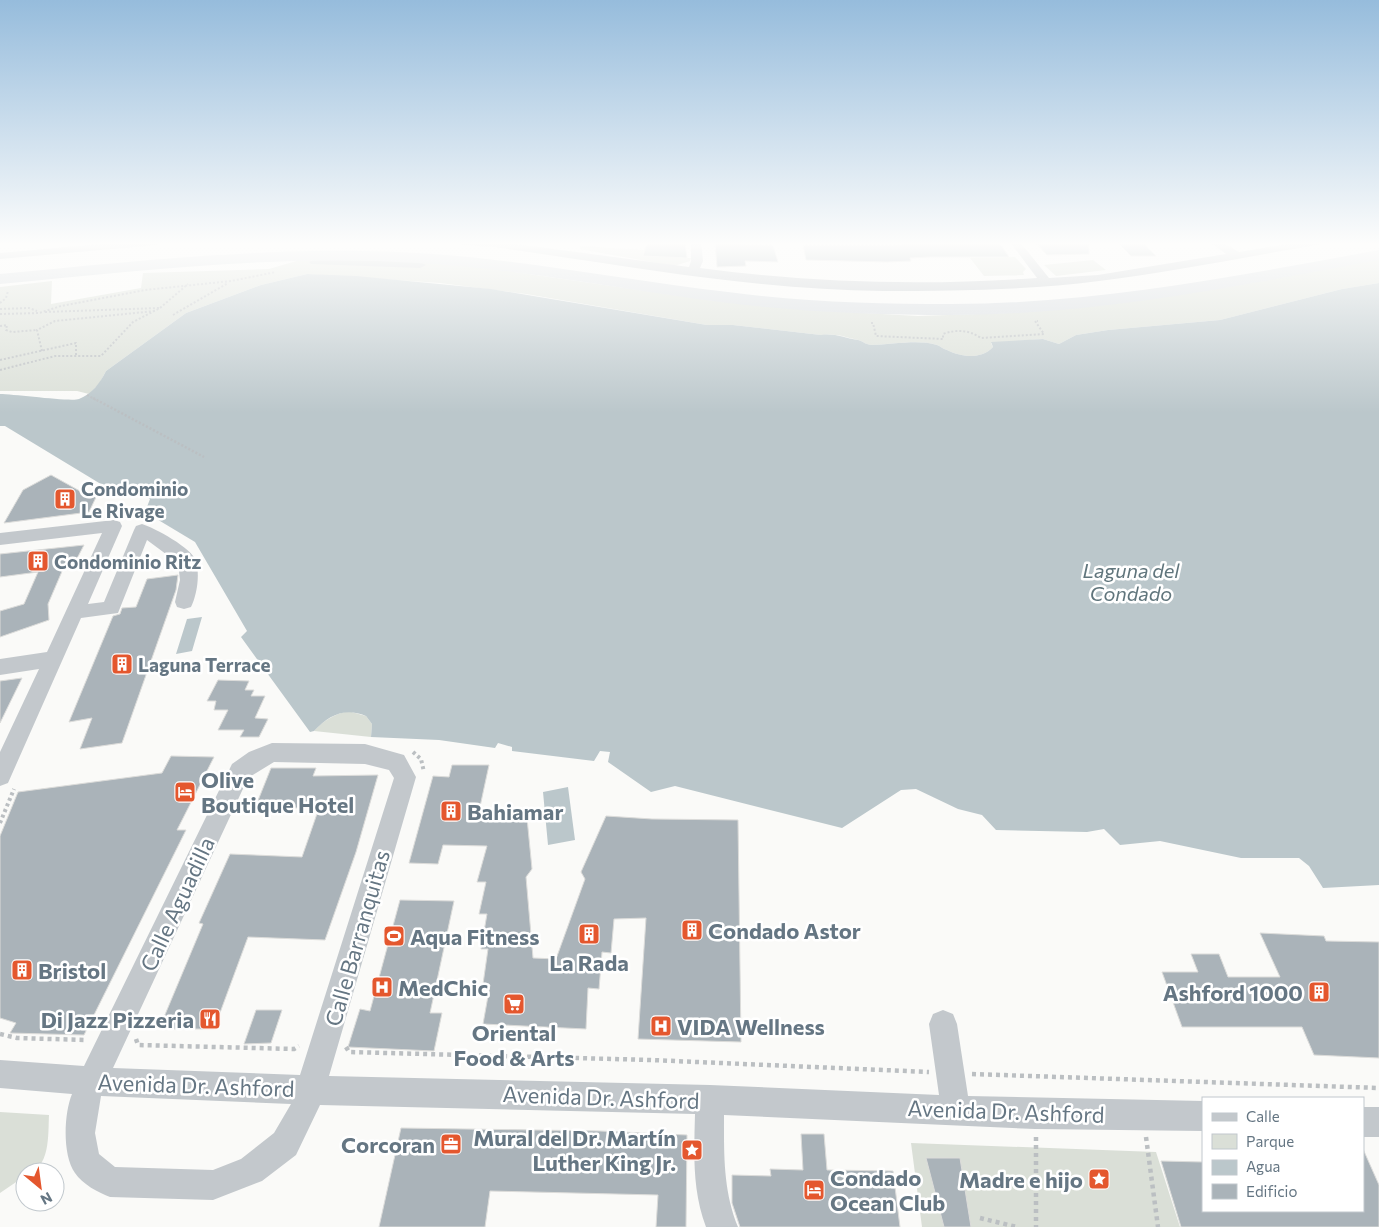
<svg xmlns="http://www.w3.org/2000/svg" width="1379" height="1227" font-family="Commissioner,sans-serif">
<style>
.green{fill:#dadfd7}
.water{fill:#bbc7cb}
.building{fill:#aab3b9;stroke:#dcdcda}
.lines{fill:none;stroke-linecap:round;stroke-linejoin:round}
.path-far3{stroke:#bbbfc2;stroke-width:2;stroke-dasharray:2 2;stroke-linecap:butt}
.path-far2{stroke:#bbbfc2;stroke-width:2.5;stroke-dasharray:2 2;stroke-linecap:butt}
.path-far1{stroke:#bbbfc2;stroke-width:4;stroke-dasharray:3 3;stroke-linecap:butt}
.path{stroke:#bbbfc2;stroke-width:4.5;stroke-dasharray:4 4;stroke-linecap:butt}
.minor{fill:#c3c8cc;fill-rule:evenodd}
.highway{fill:#d6dbdf;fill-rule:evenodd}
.labels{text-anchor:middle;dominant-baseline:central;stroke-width:5;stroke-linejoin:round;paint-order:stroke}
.poi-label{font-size:19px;font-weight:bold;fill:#657683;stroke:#fff;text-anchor:start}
.water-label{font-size:20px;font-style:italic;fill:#60757c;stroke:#fff}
.near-poi-label{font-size:22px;font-weight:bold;fill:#657683;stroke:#fff;text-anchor:start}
.near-street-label{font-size:22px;fill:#657683;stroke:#fff}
</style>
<rect width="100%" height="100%" fill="#fafaf8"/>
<path class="green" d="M 684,242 L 687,258 L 691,258 L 690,261 L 674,266 L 579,249 L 581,246 L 644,250 L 643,256 L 685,250 Z
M 1015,257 L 1026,269 L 1023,272 L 1024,275 L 984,276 L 970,258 Z
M 303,259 L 397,260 L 474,266 L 708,300 L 810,310 L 918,316 L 1007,313 L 1379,259 L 1379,283 L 1342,289 L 1220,320 L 1108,330 L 1076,335 L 1059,344 L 1043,339 L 991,343 L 993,347 C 981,360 961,357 947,350 C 943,349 940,346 937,345 C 918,339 890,345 872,345 C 866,345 863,341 858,340 C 845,337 835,333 821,335 L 733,325 L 707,325 L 526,294 L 440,283 L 307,274 L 261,285 L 186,313 L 106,371 L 99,384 L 89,394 L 77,391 L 0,391 L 0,287 L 52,281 L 51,304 L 141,288 L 143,273 L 269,269 Z
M 1093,260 L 1106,270 L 1056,276 L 1044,265 Z
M 348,711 L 366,716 L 372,724 L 371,737 L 314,731 C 324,720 333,715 348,711 Z
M 0,1112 L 49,1115 C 48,1132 51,1172 25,1172 L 25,1176 L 0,1193 Z
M 911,1143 L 1156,1152 L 1180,1227 L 922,1227 Z"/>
<path class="water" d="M 307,274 L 356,276 L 491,289 L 707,325 L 733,325 L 821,335 C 835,333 844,338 858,340 C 863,341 866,345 872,345 C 890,345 918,339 937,345 C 940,346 943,349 947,350 C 961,357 981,360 993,347 L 991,342 L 1043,339 L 1059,344 L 1076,335 L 1108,330 L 1220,320 L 1342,289 L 1379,283 L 1379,885 L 1323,888 L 1309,866 L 1299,858 L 1241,858 L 1160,841 L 1120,845 L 1104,829 L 1087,832 L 996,830 L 982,815 L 958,809 L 916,789 L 901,790 L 842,828 L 675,786 L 651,792 L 608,762 L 610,752 L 600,751 L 594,761 L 512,751 L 512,747 L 498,743 L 495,748 L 439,740 L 371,737 L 372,724 L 366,716 C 345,707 329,715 314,731 L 310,732 L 241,637 L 247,631 L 195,542 L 145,512 L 150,499 L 139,492 L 114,492 L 5,426 L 0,426 L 0,394 C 14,394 71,402 79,399 C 92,394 100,383 106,371 L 186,313 L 261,285 Z
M 202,617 L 192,651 L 176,654 L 187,619 Z
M 568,787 L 575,840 L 548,845 L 543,792 Z"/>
<path class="building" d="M 647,242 L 685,242 L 687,258 L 643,256 Z
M 739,242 L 739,244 L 773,245 L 778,262 L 745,261 L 746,266 L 717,267 L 715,243 Z
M 999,242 L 1009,257 L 930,257 L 910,258 L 911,261 L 887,262 L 806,260 L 803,245 L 891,245 L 914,243 Z
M 1035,242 L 1089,242 L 1089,254 L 1047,255 Z
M 1117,242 L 1142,242 L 1156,256 L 1131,256 Z
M 51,475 L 87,495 L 98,493 L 89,512 L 4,523 L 23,490 Z
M 84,545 L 72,568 L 63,569 L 48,604 L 49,620 L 0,637 L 0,611 L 24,604 L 38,572 L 0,577 L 0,554 Z
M 178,575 L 176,590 L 122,743 L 80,749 L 92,718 L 69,722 L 113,616 L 120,614 L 122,608 L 136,607 L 147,579 Z
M 22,678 L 0,723 L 0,681 Z
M 218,680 L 249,681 L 245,690 L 254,690 L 251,696 L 265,696 L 255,718 L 268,719 L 259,737 L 240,737 L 244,730 L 218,730 L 228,710 L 214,710 L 216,701 L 207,701 Z
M 171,756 L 214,757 L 177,830 L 186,830 L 84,1035 L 10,1033 L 16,1023 L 0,1018 L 0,836 L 18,792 L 162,773 Z
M 452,765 L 489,765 L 478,816 L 527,818 L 532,869 L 526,877 L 533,958 L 556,959 L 585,879 L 581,872 L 606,816 L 652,819 L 738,820 L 741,1042 L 638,1039 L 646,918 L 614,919 L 611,953 L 602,952 L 599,989 L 588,988 L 586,1029 L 483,1024 L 490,985 L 483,984 L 488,949 L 481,949 L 487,914 L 479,914 L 486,882 L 477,882 L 487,846 L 443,845 L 438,864 L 409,863 L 433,776 L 449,777 Z
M 271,768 L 316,768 L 313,776 L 378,775 L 356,852 L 325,940 L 248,937 L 214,1029 L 159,1029 L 203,924 L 199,923 L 230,854 L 302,857 L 319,808 L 255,808 Z
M 400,900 L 454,901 L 430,1013 L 442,1013 L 434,1051 L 348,1047 L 360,1009 L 370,1011 Z
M 1260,933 L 1324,936 L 1326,941 L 1379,942 L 1379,1058 L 1314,1055 L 1302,1027 L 1182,1027 L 1162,972 L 1198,972 L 1191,954 L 1219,954 L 1228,977 L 1280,977 Z
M 256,1010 L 282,1010 L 271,1043 L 244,1044 Z
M 401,1128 L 600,1131 L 687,1135 L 686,1227 L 656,1227 L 658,1195 L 490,1191 L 485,1227 L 379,1227 Z
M 801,1134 L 824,1134 L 827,1170 L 893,1171 L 900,1227 L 740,1227 L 732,1203 L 732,1175 L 771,1176 L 770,1169 L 803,1170 Z
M 1363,1149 L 1379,1185 L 1379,1227 L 1181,1227 L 1161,1161 L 1203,1162 L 1203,1211 L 1363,1211 Z
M 926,1158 L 960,1158 L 971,1227 L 944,1227 Z"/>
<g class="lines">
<path class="path-far3" d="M 0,303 L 6,298 L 8,291
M 0,309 L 29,308 L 37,311
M 45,312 L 159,308
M 0,314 L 39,313 L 61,306 L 145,290 L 231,281 L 276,272
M 173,315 L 228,283
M 871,323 L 873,323 L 876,336 L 943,339 L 943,334 C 957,329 969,330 981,338 L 1044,334 L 1035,321 L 1038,321
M 0,326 L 7,325 L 6,330 L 12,332 L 37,330
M 42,351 L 37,330 L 55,321 L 155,311
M 0,360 L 76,343 L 76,355
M 0,370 L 55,356 L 101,356 L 133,322 L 160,308 L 188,284
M 87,395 L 96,400"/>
<path class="path-far2" d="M 93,398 L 204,457"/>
<path class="path-far1" d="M 413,752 L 421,759 L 424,772
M 0,823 L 14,789"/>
<path class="path" d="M 0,1034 L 17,1038 L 86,1040
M 136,1039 L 138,1045 L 294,1049 L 299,1046
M 346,1047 L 349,1052 L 651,1060 L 929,1072
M 972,1074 L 1379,1088
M 1036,1137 L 1036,1227
M 1146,1137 L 1158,1227
M 980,1218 L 1017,1227"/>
<path class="minor" d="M 123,242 L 162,242 L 157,245 L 0,259 L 0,253 Z
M 459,242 L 501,242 L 689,267 L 691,261 L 691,242 L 701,242 L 703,261 L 700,268 C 812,283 924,286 1037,278 L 1010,242 L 1020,242 L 1049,278 L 1098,275 L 1226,254 L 1210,242 L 1222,242 L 1239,252 L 1299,242 L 1322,242 L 1317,245 C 1244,257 1173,272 1099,281 C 1029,290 955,291 883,291 C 753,290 623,265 494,247 L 464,245 Z
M 315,259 L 420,262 L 426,265 L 420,268 L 311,264 L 309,262 Z
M 114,520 L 120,522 L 122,526 L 88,604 L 104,602 L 134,530 L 136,526 L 142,524 C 155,528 192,548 196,561 C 200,575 197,595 191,607 L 184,609 L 177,607 L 175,602 L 180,580 L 178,563 L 147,540 L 118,613 L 81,618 L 8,783 L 0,786 L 0,752 L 39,669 L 0,675 L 0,659 L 47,652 L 102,533 L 0,545 L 0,533 Z
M 272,743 L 365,744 L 404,755 L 416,777 L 329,1076 L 710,1085 L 939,1095 L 929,1024 L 933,1014 L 943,1010 L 953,1014 L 957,1024 L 968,1096 L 1203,1101 L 1203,1131 L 1035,1129 L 724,1115 C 724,1154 723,1190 738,1227 L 706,1227 C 692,1190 694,1153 695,1114 L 320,1105 L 296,1155 L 262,1181 L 213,1200 L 110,1197 C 99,1193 82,1184 75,1173 C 62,1155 64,1113 72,1094 L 0,1088 L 0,1060 L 84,1066 L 232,764 L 249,752 ZM 274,762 L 365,764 L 389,770 L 394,778 L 300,1075 L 113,1068 L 248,778 ZM 101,1096 L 291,1104 L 274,1133 L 241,1159 L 213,1170 L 115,1167 L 99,1154 L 95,1133 Z
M 1363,1107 L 1379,1107 L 1379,1137 L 1363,1137 Z"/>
<path class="highway" d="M 1379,250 L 1379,260 C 1237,286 1096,315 951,315 C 877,315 802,312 728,303 C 625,290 522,269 417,263 C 278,254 139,271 0,284 L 0,274 C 139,261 278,245 417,253 C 522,259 625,280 728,292 C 802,302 877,304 951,304 C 1096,304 1237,276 1379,250 Z"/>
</g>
<linearGradient id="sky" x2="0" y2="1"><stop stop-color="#96bcdc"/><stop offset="0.59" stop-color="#fdfdfc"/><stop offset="1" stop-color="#fdfdfc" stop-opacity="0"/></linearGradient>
<rect width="1379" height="413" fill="url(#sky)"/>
<defs>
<g id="building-square" transform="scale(1.125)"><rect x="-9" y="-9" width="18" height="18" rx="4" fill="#e4572e" stroke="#fff"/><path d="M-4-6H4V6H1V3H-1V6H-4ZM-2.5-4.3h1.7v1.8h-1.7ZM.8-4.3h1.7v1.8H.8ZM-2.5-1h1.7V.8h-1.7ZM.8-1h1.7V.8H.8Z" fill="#fff"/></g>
<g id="hotel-square" transform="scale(1.125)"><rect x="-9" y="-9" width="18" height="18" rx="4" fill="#e4572e" stroke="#fff"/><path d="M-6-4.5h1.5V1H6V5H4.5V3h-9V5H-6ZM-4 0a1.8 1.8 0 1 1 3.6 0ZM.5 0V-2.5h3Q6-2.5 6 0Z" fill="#fff"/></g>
<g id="stadium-square" transform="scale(1.125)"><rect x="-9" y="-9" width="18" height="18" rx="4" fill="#e4572e" stroke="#fff"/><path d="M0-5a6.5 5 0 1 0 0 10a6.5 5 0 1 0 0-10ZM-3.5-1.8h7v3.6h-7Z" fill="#fff"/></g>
<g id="hospital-square" transform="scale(1.125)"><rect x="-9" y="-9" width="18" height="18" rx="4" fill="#e4572e" stroke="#fff"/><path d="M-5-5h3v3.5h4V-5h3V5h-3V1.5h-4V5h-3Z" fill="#fff"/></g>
<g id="supermarket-square" transform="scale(1.125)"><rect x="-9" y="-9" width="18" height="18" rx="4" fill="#e4572e" stroke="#fff"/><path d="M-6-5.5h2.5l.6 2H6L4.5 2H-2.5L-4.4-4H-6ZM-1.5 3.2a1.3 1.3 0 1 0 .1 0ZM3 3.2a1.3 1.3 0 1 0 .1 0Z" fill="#fff"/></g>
<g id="restaurant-square" transform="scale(1.125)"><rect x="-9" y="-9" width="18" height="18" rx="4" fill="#e4572e" stroke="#fff"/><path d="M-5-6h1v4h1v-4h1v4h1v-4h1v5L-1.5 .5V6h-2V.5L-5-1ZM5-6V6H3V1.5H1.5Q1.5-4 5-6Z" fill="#fff"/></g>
<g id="office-square" transform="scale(1.125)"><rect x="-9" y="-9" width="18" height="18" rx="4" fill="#e4572e" stroke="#fff"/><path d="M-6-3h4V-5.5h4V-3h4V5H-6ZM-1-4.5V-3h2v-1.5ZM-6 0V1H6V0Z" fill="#fff"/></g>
<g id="sight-square" transform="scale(1.125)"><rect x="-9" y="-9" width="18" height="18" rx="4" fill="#e4572e" stroke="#fff"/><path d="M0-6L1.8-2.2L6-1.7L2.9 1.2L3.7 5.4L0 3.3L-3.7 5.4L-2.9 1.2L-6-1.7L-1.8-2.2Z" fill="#fff"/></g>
</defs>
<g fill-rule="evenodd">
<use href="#building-square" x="65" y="499"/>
<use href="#building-square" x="38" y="561"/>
<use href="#building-square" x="122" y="664"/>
<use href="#hotel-square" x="185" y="792"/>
<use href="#building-square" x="451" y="811"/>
<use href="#building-square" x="692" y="930"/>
<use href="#building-square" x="589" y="934"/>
<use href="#stadium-square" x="394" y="936"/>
<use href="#building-square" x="22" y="970"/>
<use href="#hospital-square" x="382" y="987"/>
<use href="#building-square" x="1319" y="992"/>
<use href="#supermarket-square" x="514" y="1004"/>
<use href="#restaurant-square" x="210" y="1019"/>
<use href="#hospital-square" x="661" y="1026"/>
<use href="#office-square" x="451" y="1144"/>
<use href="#sight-square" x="692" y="1150"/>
<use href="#sight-square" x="1099" y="1179"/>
<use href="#hotel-square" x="814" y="1190"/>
</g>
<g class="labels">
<g class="poi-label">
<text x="81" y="488">Condominio<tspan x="81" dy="22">Le Rivage</tspan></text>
<text x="54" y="561">Condominio Ritz</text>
<text x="138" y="664">Laguna Terrace</text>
</g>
<g class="water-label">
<text x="1131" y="570">Laguna del<tspan x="1131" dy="23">Condado</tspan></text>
</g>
<g class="near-poi-label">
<text x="201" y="779">Olive<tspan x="201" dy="25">Boutique Hotel</tspan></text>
<text x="467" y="811">Bahiamar</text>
<text x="708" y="930">Condado Astor</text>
<text x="410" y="936">Aqua Fitness</text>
<text x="589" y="962" text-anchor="middle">La Rada</text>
<text x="38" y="970">Bristol</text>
<text x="398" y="987">MedChic</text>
<text x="1303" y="992" text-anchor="end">Ashford 1000</text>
<text x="194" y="1019" text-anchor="end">Di Jazz Pizzeria</text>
<text x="677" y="1026">VIDA Wellness</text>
<text x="514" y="1032" text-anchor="middle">Oriental<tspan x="514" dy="25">Food &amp; Arts</tspan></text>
<text x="676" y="1137" text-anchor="end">Mural del Dr. Martín<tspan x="676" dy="25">Luther King Jr.</tspan></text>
<text x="435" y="1144" text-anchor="end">Corcoran</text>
<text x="830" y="1177">Condado<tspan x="830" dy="25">Ocean Club</tspan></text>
<text x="1083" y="1179" text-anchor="end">Madre e hijo</text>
</g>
<g class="near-street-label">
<text transform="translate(177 904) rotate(-65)">Calle Aguadilla</text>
<text transform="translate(357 938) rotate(-74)">Calle Barranquitas</text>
<text transform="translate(196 1085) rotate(2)">Avenida Dr. Ashford</text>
<text transform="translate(601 1097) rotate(2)">Avenida Dr. Ashford</text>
<text transform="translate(1006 1111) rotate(2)">Avenida Dr. Ashford</text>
</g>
</g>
<rect x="1202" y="1097" width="162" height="115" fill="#ffffff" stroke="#c1c8cd"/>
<rect x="1212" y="1113" width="25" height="8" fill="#c3c8cc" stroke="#c1c8cd"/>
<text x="1246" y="1122" font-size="15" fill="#657683">Calle</text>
<rect x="1212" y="1134" width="25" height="15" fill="#dadfd7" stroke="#c1c8cd"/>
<text x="1246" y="1147" font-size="15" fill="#657683">Parque</text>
<rect x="1212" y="1160" width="25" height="15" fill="#bbc7cb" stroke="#c1c8cd"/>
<text x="1246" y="1172" font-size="15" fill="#657683">Agua</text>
<rect x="1212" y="1184" width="25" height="15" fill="#aab3b9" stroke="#c1c8cd"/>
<text x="1246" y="1197" font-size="15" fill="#657683">Edificio</text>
<g transform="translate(40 1187) rotate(151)"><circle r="24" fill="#ffffff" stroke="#c1c8cd"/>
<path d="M0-4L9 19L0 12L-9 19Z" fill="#e4572e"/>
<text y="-8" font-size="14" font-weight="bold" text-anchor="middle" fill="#657683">N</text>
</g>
</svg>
